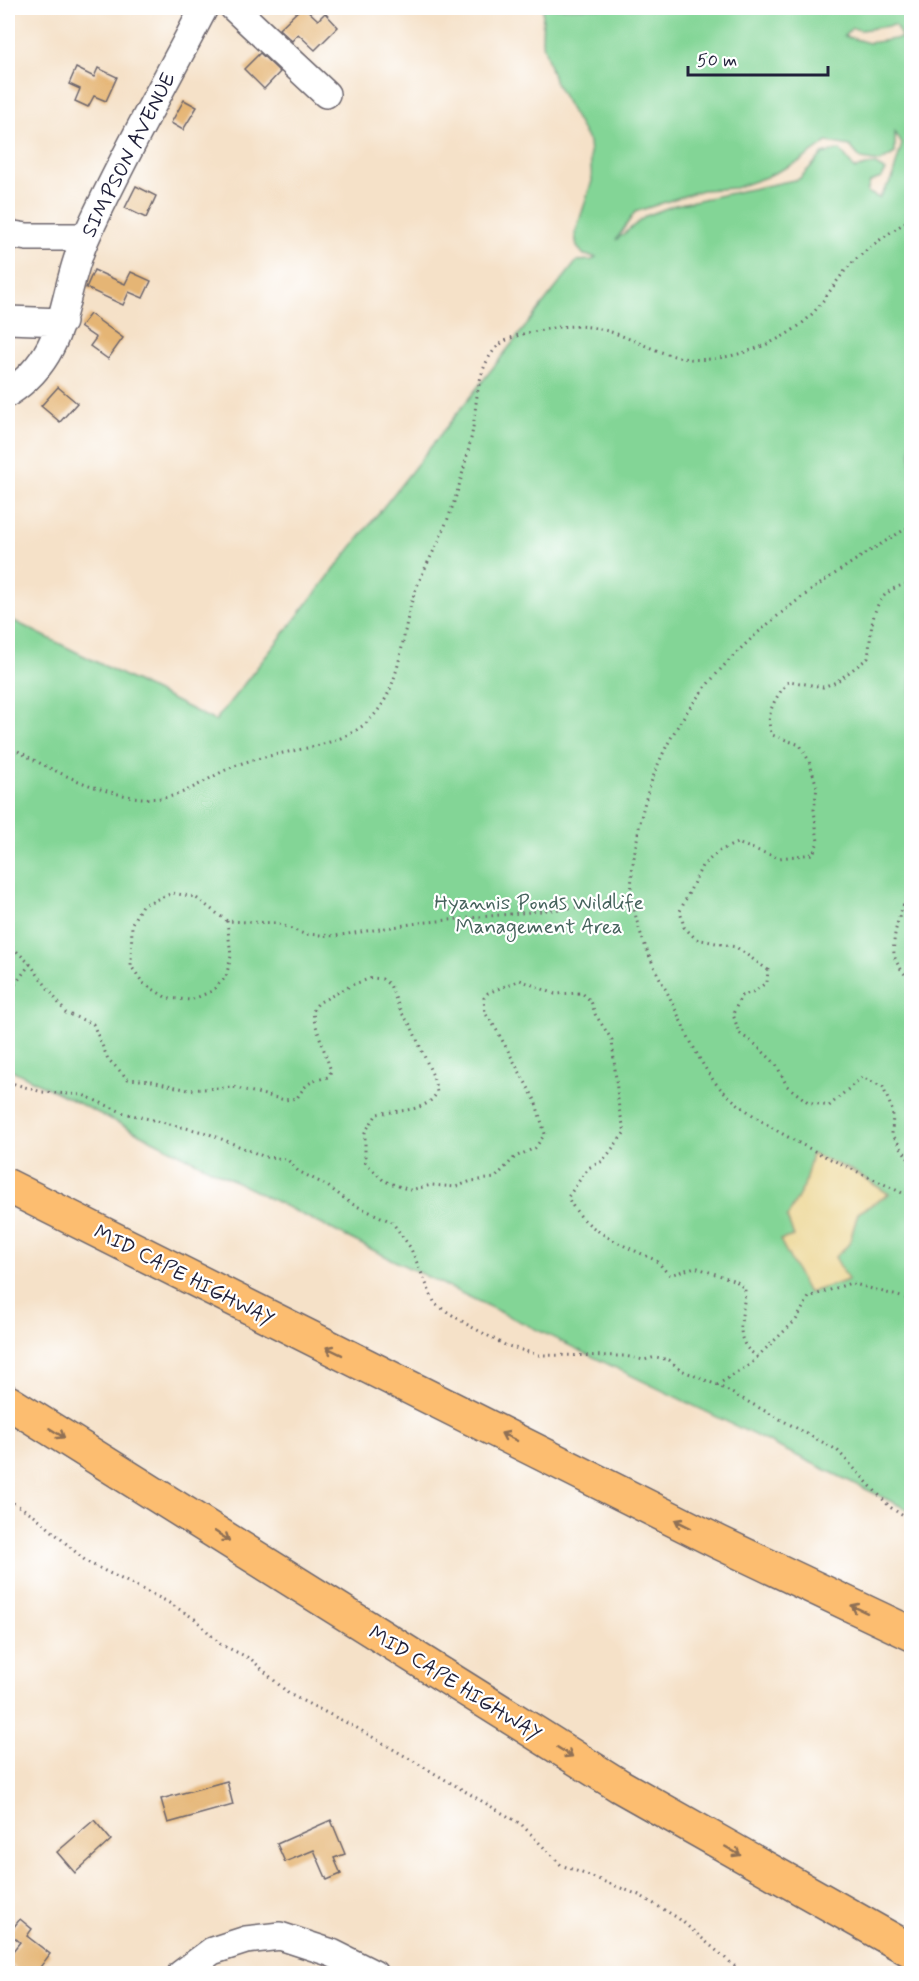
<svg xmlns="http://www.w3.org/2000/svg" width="919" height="1981" font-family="Mynerve,sans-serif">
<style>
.green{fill:#83d596;stroke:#527c68;stroke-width:1.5;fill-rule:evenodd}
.sand{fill:#eeda9e;stroke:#887e6c;stroke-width:1.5}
.building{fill:#e5b575}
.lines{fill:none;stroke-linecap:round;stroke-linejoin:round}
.minor-casing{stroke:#6c656c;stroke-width:30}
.highway-casing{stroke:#6c656c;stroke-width:36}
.path{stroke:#6c656c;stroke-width:3;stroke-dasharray:1.5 4.5;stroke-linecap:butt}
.minor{stroke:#fff;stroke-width:27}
.highway{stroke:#fcbd6f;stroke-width:33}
.oneway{stroke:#8f7055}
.labels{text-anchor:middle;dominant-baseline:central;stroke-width:4.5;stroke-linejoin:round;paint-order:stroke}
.street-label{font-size:21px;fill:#22223b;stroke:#fff}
.park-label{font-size:21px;fill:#44615b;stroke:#fff}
</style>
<rect width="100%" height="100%" fill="#fff"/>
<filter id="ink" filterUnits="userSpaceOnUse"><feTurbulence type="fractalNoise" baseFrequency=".0167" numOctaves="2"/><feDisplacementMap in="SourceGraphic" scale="12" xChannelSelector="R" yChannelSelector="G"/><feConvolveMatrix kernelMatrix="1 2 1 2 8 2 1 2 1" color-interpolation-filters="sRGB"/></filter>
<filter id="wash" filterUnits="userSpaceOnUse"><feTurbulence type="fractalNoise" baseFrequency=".008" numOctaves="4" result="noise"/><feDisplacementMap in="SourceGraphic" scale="24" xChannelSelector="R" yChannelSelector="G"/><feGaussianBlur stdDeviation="1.35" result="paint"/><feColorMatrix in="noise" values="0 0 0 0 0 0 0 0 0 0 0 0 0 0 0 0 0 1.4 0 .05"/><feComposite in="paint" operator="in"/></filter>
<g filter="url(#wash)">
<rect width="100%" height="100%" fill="#f5e1c8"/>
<path class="green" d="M 543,8 L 911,8 L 911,1511 L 397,1262 L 8,1068 L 8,618 L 215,721 L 577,261 L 592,260 L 596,257 L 584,255 L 577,247 L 575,234 L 592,181 L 589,142 L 554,80 L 542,41 ZM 895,25 L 902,38 L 869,43 L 844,36 L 852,28 L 861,30 ZM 895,132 L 902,144 L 892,179 L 879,198 L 867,192 L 870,182 L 881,178 L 886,171 L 874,164 L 855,169 L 840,150 L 823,154 L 799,179 L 675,205 L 646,216 L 616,240 L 635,212 L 702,190 L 735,188 L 766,177 L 800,161 L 827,142 L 850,146 L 861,159 L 880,162 L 895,153 Z"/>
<path class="sand" d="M 812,1154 L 853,1171 L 889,1194 L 858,1213 L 849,1244 L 835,1257 L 848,1280 L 808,1293 L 780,1240 L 794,1236 L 787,1218 L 804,1186 Z"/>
<g id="blocks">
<path class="building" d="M 301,8 L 305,8 L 318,20 L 325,13 L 338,27 L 315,50 L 298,34 L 292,41 L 279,29 Z
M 260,53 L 280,72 L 264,89 L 244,69 Z
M 76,68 L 94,77 L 98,68 L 117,77 L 106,101 L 94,96 L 88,107 L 75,101 L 80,89 L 69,84 Z
M 184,100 L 197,107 L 183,130 L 171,123 Z
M 136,186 L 156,196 L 146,218 L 125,208 Z
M 94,270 L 125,284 L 131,272 L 151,281 L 143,298 L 129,292 L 123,305 L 86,288 Z
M 90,314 L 123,338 L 108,359 L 90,346 L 96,338 L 80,327 Z
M 58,387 L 77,403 L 60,422 L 41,406 Z
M 227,1781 L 233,1805 L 168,1823 L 161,1799 Z
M 94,1820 L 111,1840 L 75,1873 L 57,1852 Z
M 331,1820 L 345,1854 L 334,1858 L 341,1874 L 327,1880 L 314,1850 L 285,1862 L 277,1844 Z
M 20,1919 L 32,1929 L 27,1936 L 50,1954 L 35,1974 L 22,1974 L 8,1962 L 8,1957 L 20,1942 L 9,1933 Z"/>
</g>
</g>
<g filter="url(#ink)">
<use href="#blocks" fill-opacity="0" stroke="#6c656c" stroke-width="1.5"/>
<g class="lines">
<g class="minor-casing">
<path id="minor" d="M 234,8 L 326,94
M 8,234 L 27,237 L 86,237
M 8,320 L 62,322
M 8,393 C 71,353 59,294 87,235 C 122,158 165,83 204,8
M 181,1974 L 212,1951 L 246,1940 L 280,1936 L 332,1953 L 374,1974"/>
</g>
<g class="highway-casing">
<path id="highway" d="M 8,1186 L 718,1542 L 912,1634
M 8,1402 L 620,1786 L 912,1951"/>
</g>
<path class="path" d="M 912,525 C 791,598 662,684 638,834 C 634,856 629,880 633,903 C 638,934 653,966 668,994 C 681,1020 702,1072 723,1091 C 776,1140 848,1165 912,1198
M 912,583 C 869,590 873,622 868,658 L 836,682 L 823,687 L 789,681 C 775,697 764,715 772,735 L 800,745 L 809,761 L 817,787 L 814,810 L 818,842 L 813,854 L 779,858 L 737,843 L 719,851 L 702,866 L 680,911 L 684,927 L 696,939 L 736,947 L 768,970 L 767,982 L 755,991 L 741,996 L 733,1014 L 739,1033 L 756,1045 L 776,1064 L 787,1086 L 808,1102 L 829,1106 L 862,1077 L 883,1087 L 893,1112 L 892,1134 L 912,1164
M 8,745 C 47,769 115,803 162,798 C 188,795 213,774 237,765 C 271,752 322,750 353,732 C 400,706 399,649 411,604 C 418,578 434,553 444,528 C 456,501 463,472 470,443 C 478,412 473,372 497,347 C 507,337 525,333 538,331 C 559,326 579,324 600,329 C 631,336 659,356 690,359 C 728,363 787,342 812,314 C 828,297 838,276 855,260 C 873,244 892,231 912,218
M 912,889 C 901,906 892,934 894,954 C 896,965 905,974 912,983
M 227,921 L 231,956 L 226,977 L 212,991 L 191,1000 L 167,998 L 143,983 L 131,966 L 132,923 L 142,905 L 173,893 L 195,897 L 227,921 L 277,923 L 304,934 L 335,936 L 418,923 L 633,902
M 8,943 L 30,964 L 66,1013 L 93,1024 L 108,1059 L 128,1079 L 152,1081 L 188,1090 L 233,1087 L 285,1100 L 297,1098 C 308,1081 310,1082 328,1077 L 331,1071 L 314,1020 L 313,1011 L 318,1003 L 354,984 L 372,978 L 382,979 L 390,985 L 401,1012 L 411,1026 L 433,1076 L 437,1092 C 427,1113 396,1110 377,1114 L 365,1132 L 365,1162 L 384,1181 L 410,1190 L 432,1185 L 456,1187 L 471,1181 L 495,1178 L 515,1157 L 535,1148 L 545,1134 L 535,1100 L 495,1027 L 485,1013 L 484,998 L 488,993 L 520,980 L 555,994 L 582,993 L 591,1001 L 595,1014 L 612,1040 L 619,1109 L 625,1132 L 603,1161 L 588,1168 L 568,1197 C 582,1230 623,1245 653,1259 C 660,1262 663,1270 670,1275 L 695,1267 L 736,1281 L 745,1289 C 745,1313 730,1343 758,1356 L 796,1320 L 809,1297 L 851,1283 L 912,1300
M 8,994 L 30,964
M 8,1082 L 42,1092 L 83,1095 L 124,1113 L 207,1133 L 265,1157 L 287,1159 L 298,1171 L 326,1185 L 352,1204 L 392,1222 L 410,1247 L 435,1304 L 468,1325 L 505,1345 L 538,1355 L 625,1356 L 644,1360 L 656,1357 L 669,1360 L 681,1370 L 717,1385 L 837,1450 L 890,1507 L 912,1522
M 717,1385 L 751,1364 L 758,1356
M 8,1500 L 34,1515 L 87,1562 L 166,1601 L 195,1619 L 220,1644 L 251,1659 L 289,1694 L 357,1728 L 521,1824 L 561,1865 L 639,1895 L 678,1918 L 744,1974"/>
<use href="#minor" class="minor"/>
<use href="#highway" class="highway"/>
</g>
<defs><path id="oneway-shaft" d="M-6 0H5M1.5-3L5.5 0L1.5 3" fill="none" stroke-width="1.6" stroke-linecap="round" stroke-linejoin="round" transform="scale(1.5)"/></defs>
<g class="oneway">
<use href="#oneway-shaft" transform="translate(334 1351) rotate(-154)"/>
<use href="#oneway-shaft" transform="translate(57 1433) rotate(32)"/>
<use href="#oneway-shaft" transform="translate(509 1437) rotate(-154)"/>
<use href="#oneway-shaft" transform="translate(683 1524) rotate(-153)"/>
<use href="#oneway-shaft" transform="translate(222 1536) rotate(33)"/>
<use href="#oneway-shaft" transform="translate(859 1609) rotate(-155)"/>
<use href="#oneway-shaft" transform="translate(565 1752) rotate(32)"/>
<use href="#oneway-shaft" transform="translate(733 1851) rotate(30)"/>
</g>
</g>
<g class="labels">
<g class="street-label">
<text transform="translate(129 155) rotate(-63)">SIMPSON AVENUE</text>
<text transform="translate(184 1276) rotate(27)">MID CAPE HIGHWAY</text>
<text transform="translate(455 1684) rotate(32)">MID CAPE HIGHWAY</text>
</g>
<g class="park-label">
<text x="539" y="903">Hyannis Ponds Wildlife<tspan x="539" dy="24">Management Area</tspan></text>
</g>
</g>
<rect width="919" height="1981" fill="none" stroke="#fff" stroke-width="30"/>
<path d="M688 66v9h140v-9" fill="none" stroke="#22223b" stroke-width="3"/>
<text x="697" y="66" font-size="18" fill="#22223b" stroke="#ffffff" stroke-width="4.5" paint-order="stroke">50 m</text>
</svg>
